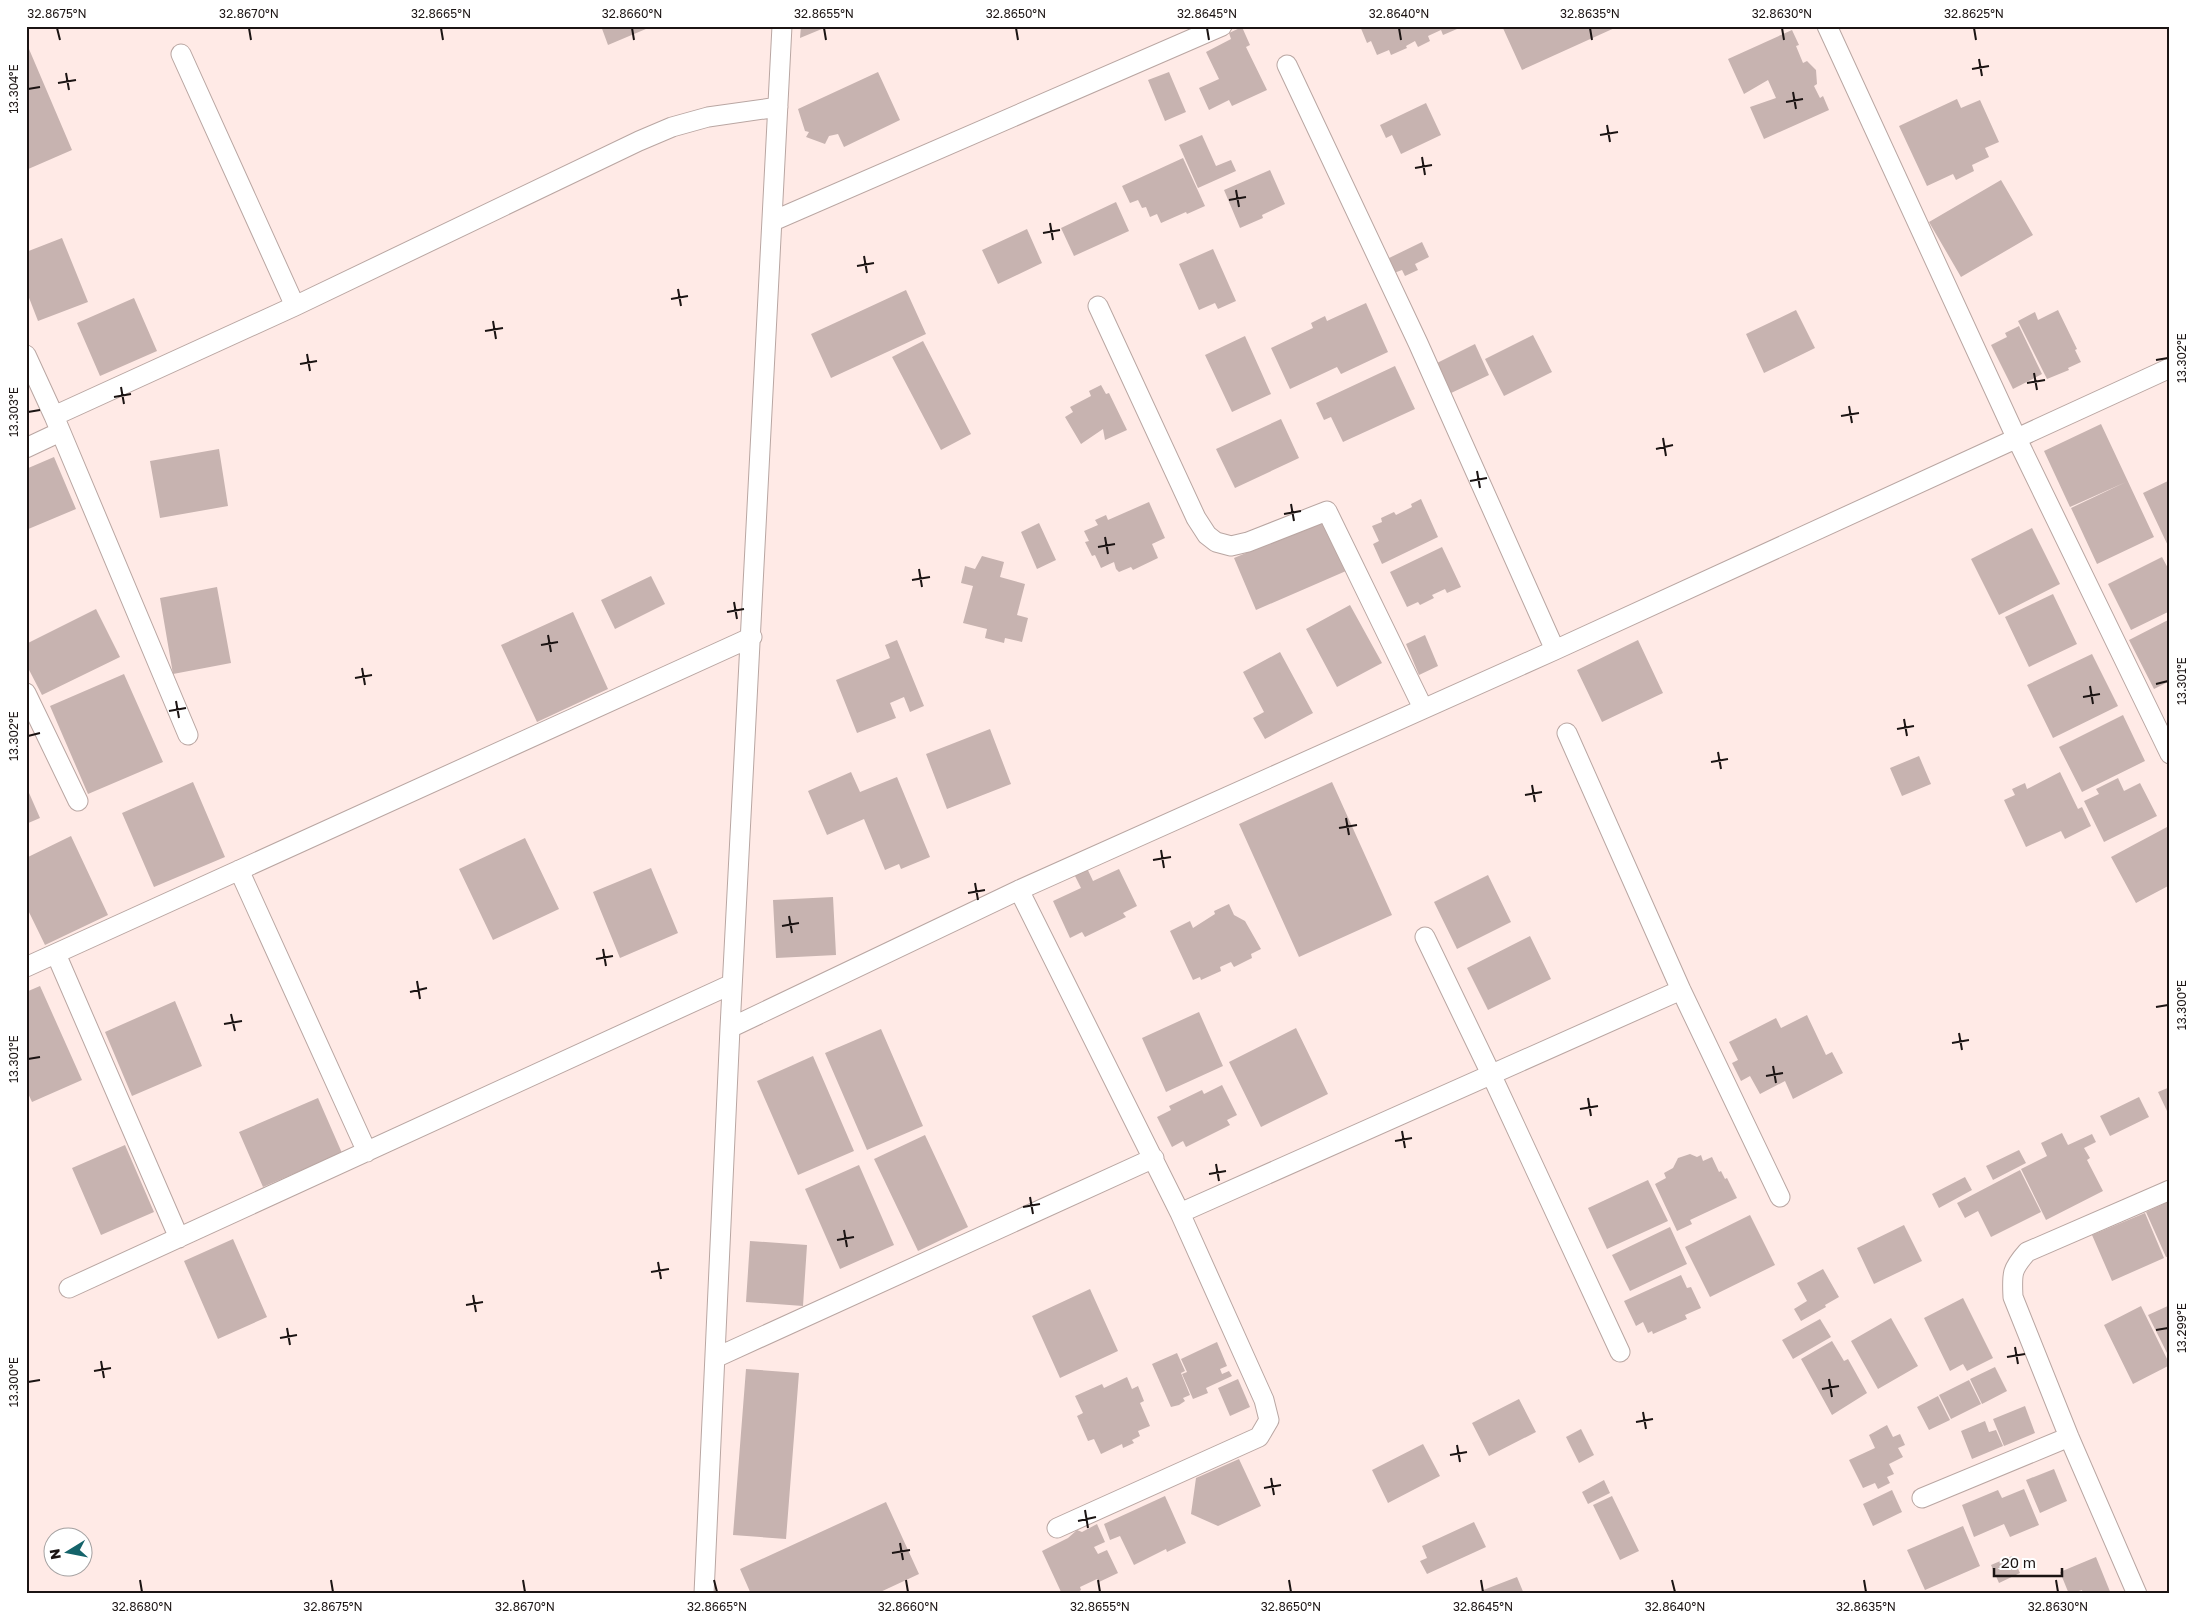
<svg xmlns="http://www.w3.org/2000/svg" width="2196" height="1620" font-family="'Golos Text',sans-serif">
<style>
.building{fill:#c7b3b0}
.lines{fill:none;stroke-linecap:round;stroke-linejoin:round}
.minor-casing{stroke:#b9a6a2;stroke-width:21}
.minor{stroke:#fff;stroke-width:19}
.ticks{fill:none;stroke:#1b1413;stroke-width:2}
.neatline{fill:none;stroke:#1b1413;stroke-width:2}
.ticks-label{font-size:12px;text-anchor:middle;fill:#1b1413}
</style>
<rect width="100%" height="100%" fill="#ffeae6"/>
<path class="building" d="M 601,26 L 653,26 L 608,45 Z
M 801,26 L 829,26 L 800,38 Z
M 1360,26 L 1456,26 L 1457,29 L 1443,35 L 1441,30 L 1428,36 L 1430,41 L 1418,47 L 1415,41 L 1406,46 L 1407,48 L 1391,55 L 1389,50 L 1377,55 L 1371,41 L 1367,43 Z
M 1502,26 L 1619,26 L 1522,70 Z
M 1242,27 L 1250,45 L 1246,47 L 1267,90 L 1232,106 L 1229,100 L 1209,110 L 1199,88 L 1219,79 L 1206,52 L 1231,39 L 1229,33 Z
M 1792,30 L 1799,45 L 1796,46 L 1803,63 L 1807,61 L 1816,70 L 1817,84 L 1814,86 L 1820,98 L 1823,96 L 1829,110 L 1764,139 L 1750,107 L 1776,98 L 1768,80 L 1744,94 L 1728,59 Z
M 26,42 L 72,150 L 26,170 Z
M 878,72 L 900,120 L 844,147 L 838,134 L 829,136 L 825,144 L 806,137 L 809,132 L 805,131 L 798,109 Z
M 1169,72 L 1186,112 L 1165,121 L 1148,80 Z
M 1957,99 L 1961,108 L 1980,100 L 1999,142 L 1985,148 L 1989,157 L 1972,165 L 1974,171 L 1956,180 L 1953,174 L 1927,186 L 1899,126 Z
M 1426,103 L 1441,135 L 1401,154 L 1392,135 L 1386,138 L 1380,125 Z
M 1202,135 L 1216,166 L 1231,160 L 1236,171 L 1198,188 L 1179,145 Z
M 1183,158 L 1205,206 L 1187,214 L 1186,212 L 1161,223 L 1157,214 L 1150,217 L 1146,207 L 1142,208 L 1138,200 L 1130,203 L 1122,186 Z
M 1270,170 L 1285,204 L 1262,215 L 1263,218 L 1240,228 L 1224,190 Z
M 2001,180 L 2033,235 L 1961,277 L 1929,222 Z
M 1116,202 L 1129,231 L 1074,256 L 1061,228 Z
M 1027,229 L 1042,263 L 998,284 L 982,250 Z
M 62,238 L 88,302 L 38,321 L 26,290 L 26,252 Z
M 1422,242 L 1429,257 L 1415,264 L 1418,270 L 1405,276 L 1402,270 L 1394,273 L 1387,259 Z
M 1213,249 L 1236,301 L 1218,309 L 1215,303 L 1199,310 L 1179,264 Z
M 906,290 L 926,334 L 831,378 L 811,334 Z
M 134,298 L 157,351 L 100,376 L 77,323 Z
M 1366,303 L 1388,352 L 1341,374 L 1337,367 L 1290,389 L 1271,348 L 1313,328 L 1311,323 L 1325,316 L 1327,321 Z
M 1796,310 L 1815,348 L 1764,373 L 1746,334 Z
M 2058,310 L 2077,349 L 2075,350 L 2081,362 L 2068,368 L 2069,370 L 2047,379 L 2018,321 L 2035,312 L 2038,320 Z
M 2019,326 L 2042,374 L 2013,389 L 1991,345 L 2007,337 L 2005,333 Z
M 1533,335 L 1552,372 L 1504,396 L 1485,359 Z
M 1245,336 L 1271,394 L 1232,412 L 1205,355 Z
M 923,341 L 971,434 L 941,450 L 892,357 Z
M 1475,344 L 1489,375 L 1449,394 L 1435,364 Z
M 1395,366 L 1415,409 L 1343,442 L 1331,417 L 1324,420 L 1316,403 Z
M 1101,385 L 1106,394 L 1109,393 L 1127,430 L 1105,440 L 1103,429 L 1081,444 L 1065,417 L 1073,412 L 1070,407 L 1091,396 L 1089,391 Z
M 1281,419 L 1299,458 L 1235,488 L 1216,449 Z
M 2101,424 L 2154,537 L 2097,564 L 2071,508 L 2126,482 L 2070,507 L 2044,451 Z
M 219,449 L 228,506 L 160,518 L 150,461 Z
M 54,457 L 76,509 L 26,530 L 26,469 Z
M 2170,480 L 2170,550 L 2143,493 Z
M 1421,499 L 1438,537 L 1382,564 L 1373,544 L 1379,541 L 1372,526 L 1382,522 L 1381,518 L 1394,512 L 1396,515 L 1412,507 L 1411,504 Z
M 1149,502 L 1165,538 L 1152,544 L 1158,558 L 1133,570 L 1131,567 L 1119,572 L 1116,569 L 1114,562 L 1101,568 L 1095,555 L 1092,556 L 1085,542 L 1089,541 L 1084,531 L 1098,525 L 1095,520 L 1106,515 L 1108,520 Z
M 1324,520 L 1346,571 L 1256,610 L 1234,558 Z
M 1039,523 L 1056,560 L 1037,569 L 1021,532 Z
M 2032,528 L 2060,584 L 1999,615 L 1971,559 Z
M 1442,547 L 1461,587 L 1447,593 L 1445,589 L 1432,595 L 1434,598 L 1420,605 L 1418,602 L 1407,607 L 1390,572 Z
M 982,556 L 1004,562 L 1000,577 L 1025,584 L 1017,615 L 1028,618 L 1022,642 L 1005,638 L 1004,643 L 985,638 L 987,629 L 963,623 L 973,586 L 961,583 L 965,566 L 975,569 Z
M 2162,557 L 2170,572 L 2170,611 L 2131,630 L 2108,584 Z
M 651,576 L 665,604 L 615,629 L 601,600 Z
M 217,587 L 231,663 L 173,674 L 160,598 Z
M 2053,594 L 2077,644 L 2029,667 L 2005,617 Z
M 1350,605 L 1382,663 L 1337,687 L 1306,629 Z
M 96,609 L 120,657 L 42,695 L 26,664 L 26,644 Z
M 573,612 L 608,689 L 537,722 L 501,645 Z
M 2170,619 L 2170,681 L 2154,689 L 2129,640 Z
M 1425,635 L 1438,666 L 1419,675 L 1406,644 Z
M 897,640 L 924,706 L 910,712 L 904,697 L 890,703 L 896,718 L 857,733 L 836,680 L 890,658 L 885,645 Z
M 1638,640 L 1663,693 L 1602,722 L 1577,670 Z
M 1280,652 L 1313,713 L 1265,739 L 1253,718 L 1264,712 L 1243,672 Z
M 2092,654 L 2118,706 L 2053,738 L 2027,685 Z
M 124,674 L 163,762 L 88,794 L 50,706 Z
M 2123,715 L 2145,761 L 2082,792 L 2059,747 Z
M 990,729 L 1011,784 L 947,809 L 926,754 Z
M 1919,756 L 1931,784 L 1902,796 L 1890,768 Z
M 851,772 L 860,792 L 897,777 L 930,857 L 901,869 L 899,864 L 885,870 L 864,819 L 827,835 L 808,791 Z
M 2060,772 L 2078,809 L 2082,807 L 2091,826 L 2065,839 L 2061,831 L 2026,847 L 2004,800 L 2015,795 L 2012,789 L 2025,783 L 2027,789 Z
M 2118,778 L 2124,791 L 2140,783 L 2157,816 L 2104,842 L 2084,801 L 2099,794 L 2096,789 Z
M 193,782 L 225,857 L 154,887 L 122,813 Z
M 1332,782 L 1392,915 L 1299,957 L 1239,824 Z
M 26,786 L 40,818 L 26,824 Z
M 2167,827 L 2170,832 L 2170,885 L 2136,903 L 2111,857 Z
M 71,836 L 108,915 L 45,945 L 26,906 L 26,858 Z
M 525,838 L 559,909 L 493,940 L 459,869 Z
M 1086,866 L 1093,881 L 1119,869 L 1137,906 L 1123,913 L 1126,917 L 1085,937 L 1082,932 L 1070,938 L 1053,901 L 1081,888 L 1073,872 Z
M 651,868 L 678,933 L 620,958 L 593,892 Z
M 1488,875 L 1511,922 L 1457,949 L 1434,902 Z
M 833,897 L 836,955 L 776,958 L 773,900 Z
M 1229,904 L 1234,915 L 1245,921 L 1261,949 L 1251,954 L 1252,958 L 1234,967 L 1231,962 L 1220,967 L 1221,971 L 1201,980 L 1200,977 L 1193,980 L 1170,931 L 1190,921 L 1193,928 L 1215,914 L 1214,911 Z
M 1530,936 L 1551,979 L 1488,1010 L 1467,968 Z
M 40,986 L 82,1080 L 32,1102 L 26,1089 L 26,992 Z
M 175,1001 L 202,1066 L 132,1096 L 105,1032 Z
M 1199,1012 L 1223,1066 L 1166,1092 L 1142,1038 Z
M 1807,1015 L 1826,1055 L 1832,1052 L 1843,1073 L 1793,1099 L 1785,1081 L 1760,1094 L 1750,1076 L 1741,1081 L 1732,1063 L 1738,1060 L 1729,1042 L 1776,1018 L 1781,1028 Z
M 1296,1028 L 1328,1094 L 1261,1127 L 1229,1062 Z
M 881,1029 L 923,1126 L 867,1150 L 825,1053 Z
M 813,1056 L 854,1151 L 798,1175 L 757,1081 Z
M 1222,1085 L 1237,1115 L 1227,1120 L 1230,1125 L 1186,1147 L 1183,1141 L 1172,1147 L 1157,1117 L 1171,1110 L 1169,1106 L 1202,1090 L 1204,1094 Z
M 2170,1087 L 2170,1110 L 2167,1111 L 2158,1092 Z
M 2139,1097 L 2149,1117 L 2110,1136 L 2100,1116 Z
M 318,1098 L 342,1153 L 263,1187 L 239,1132 Z
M 2062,1133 L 2068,1145 L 2092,1134 L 2096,1142 L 2084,1148 L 2090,1158 L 2087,1160 L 2103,1191 L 2046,1220 L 2021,1169 L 2047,1156 L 2041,1143 Z
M 925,1135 L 968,1227 L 918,1251 L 874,1159 Z
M 125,1145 L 154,1212 L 101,1235 L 72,1168 Z
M 2019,1150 L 2026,1163 L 1993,1180 L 1986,1166 Z
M 1690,1154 L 1697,1157 L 1701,1155 L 1703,1161 L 1712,1157 L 1719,1172 L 1721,1171 L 1725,1179 L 1727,1178 L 1737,1198 L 1690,1220 L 1692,1224 L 1677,1231 L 1655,1184 L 1666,1178 L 1664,1173 L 1673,1168 L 1678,1158 Z
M 859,1165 L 894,1245 L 840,1269 L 805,1189 Z
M 2020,1170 L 2041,1212 L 1991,1237 L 1978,1211 L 1965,1218 L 1957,1203 Z
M 1965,1177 L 1972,1190 L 1939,1208 L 1932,1194 Z
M 1648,1180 L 1668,1221 L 1607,1249 L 1588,1208 Z
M 2170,1201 L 2170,1256 L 2166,1257 L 2146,1212 Z
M 2145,1213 L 2164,1258 L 2112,1281 L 2092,1235 Z
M 1750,1215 L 1775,1265 L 1710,1297 L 1685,1247 Z
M 1904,1225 L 1922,1261 L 1874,1284 L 1857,1248 Z
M 1670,1227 L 1687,1264 L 1630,1291 L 1612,1255 Z
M 233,1239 L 267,1317 L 218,1339 L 184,1261 Z
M 750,1241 L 807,1245 L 803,1306 L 746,1302 Z
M 1823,1269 L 1839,1297 L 1825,1305 L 1826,1307 L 1801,1321 L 1794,1309 L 1807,1301 L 1797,1283 Z
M 1681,1275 L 1687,1288 L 1691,1287 L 1701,1308 L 1685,1315 L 1687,1319 L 1653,1334 L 1652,1331 L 1648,1333 L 1643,1322 L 1636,1326 L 1624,1301 Z
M 1090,1289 L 1118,1351 L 1060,1378 L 1032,1316 Z
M 1963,1298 L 1993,1358 L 1967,1371 L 1963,1364 L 1950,1371 L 1924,1318 Z
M 2170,1305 L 2170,1359 L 2148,1315 Z
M 2141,1306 L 2170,1365 L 2133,1384 L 2104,1325 Z
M 1891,1318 L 1918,1366 L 1878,1389 L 1851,1341 Z
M 1820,1319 L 1831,1337 L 1793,1359 L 1782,1340 Z
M 1832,1341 L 1844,1361 L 1848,1359 L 1867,1393 L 1832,1415 L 1801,1359 Z
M 1217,1342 L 1227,1366 L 1220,1369 L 1222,1374 L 1229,1371 L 1232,1376 L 1206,1388 L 1208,1393 L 1193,1399 L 1182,1374 L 1187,1372 L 1181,1359 Z
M 1177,1353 L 1185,1371 L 1181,1373 L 1190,1395 L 1183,1398 L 1185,1401 L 1179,1405 L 1171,1407 L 1152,1364 Z
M 1995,1367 L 2007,1391 L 1982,1404 L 1970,1379 Z
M 746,1369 L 799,1373 L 786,1539 L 733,1535 Z
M 1127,1377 L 1132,1389 L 1138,1386 L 1144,1401 L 1140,1403 L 1150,1426 L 1138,1431 L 1140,1436 L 1132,1440 L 1134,1443 L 1123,1448 L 1122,1444 L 1101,1454 L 1094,1439 L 1088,1441 L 1077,1416 L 1083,1413 L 1075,1396 L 1102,1384 L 1104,1388 Z
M 1238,1379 L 1250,1407 L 1230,1416 L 1218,1388 Z
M 1969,1380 L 1981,1404 L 1951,1419 L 1939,1395 Z
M 1938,1396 L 1950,1420 L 1929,1430 L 1917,1407 Z
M 1519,1399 L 1536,1432 L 1489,1456 L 1472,1423 Z
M 2025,1406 L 2035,1433 L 2004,1446 L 1993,1419 Z
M 1985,1421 L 1989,1432 L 1996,1430 L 2003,1446 L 1972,1459 L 1961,1431 Z
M 1887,1425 L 1893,1437 L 1900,1434 L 1905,1445 L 1898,1448 L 1903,1457 L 1889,1464 L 1894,1474 L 1887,1477 L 1890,1483 L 1878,1489 L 1875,1483 L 1863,1488 L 1849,1460 L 1875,1448 L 1869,1435 Z
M 1581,1429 L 1594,1455 L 1579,1463 L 1566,1437 Z
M 1423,1444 L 1440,1476 L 1388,1503 L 1372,1470 Z
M 1239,1459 L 1261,1506 L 1218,1526 L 1191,1514 L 1196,1478 Z
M 2054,1469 L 2067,1501 L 2040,1513 L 2026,1480 Z
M 1604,1480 L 1610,1493 L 1588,1504 L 1582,1492 Z
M 2024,1489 L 2039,1525 L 2010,1537 L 2004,1524 L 1974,1537 L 1962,1505 L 1998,1490 L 2002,1498 Z
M 1892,1490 L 1902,1512 L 1873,1526 L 1863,1504 Z
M 1165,1496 L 1186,1543 L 1167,1552 L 1166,1549 L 1134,1565 L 1120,1536 L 1110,1540 L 1104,1524 Z
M 1612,1496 L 1639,1551 L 1620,1560 L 1593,1505 Z
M 886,1502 L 919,1574 L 876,1594 L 751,1594 L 740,1569 Z
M 1474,1522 L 1486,1547 L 1427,1574 L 1420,1561 L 1427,1558 L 1422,1546 Z
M 1097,1524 L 1105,1542 L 1094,1547 L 1098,1554 L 1107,1550 L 1118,1573 L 1099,1582 L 1097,1579 L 1080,1587 L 1081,1590 L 1075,1594 L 1062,1594 L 1042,1551 L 1068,1538 L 1077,1530 L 1082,1532 Z
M 1963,1526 L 1980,1566 L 1925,1590 L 1907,1550 Z
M 2012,1556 L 2020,1573 L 1999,1583 L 1991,1565 Z
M 2096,1557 L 2111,1594 L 2083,1594 L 2082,1590 L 2069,1594 L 2060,1572 Z
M 1517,1577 L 1524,1594 L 1473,1594 Z"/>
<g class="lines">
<g class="minor-casing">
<path id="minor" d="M 1827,26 L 2016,437 L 2170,754
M 181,54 L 295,306
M 1287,65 L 1418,343 L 1555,650
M 773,221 L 1222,26
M 1098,306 L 1196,518 L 1207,535 L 1216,542 L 1231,546 L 1248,542 L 1327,511 L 1423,708
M 26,355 L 54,416 L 188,735
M 54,416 L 295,306 L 639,141 L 672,127 L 708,117 L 778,107
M 26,448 L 60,432
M 26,693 L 78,801
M 1567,733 L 1681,990 L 1780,1197
M 239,870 L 367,1152
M 1019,890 L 1180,1213 L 1264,1400 L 1269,1420 L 1259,1437 L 1057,1528
M 1425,937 L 1491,1074 L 1620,1352
M 56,954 L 179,1238
M 26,967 L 752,637
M 730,1028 L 1019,890 L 1555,650 L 2170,368
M 1180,1213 L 1681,990
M 69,1288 L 732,984
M 715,1358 L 1154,1158
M 1922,1498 L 2069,1437
M 704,1594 L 730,1028 L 782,26
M 2137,1594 L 2069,1437 L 2013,1297 C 2012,1274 2011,1270 2027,1252 L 2170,1190"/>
</g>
<use href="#minor" class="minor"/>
</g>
<path class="ticks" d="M 57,28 L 60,40M 249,28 L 251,40M 441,28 L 443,40M 632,28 L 634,40M 824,28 L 826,40M 1016,28 L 1018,40M 1207,28 L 1209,40M 1399,28 L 1401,40M 1590,28 L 1592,40M 1782,28 L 1784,40M 1974,28 L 1976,40M 1979,59 L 1982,76M 1972,69 L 1989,66M 66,73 L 69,90M 58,83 L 76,80M 28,89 L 40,87M 1793,92 L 1796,109M 1786,102 L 1803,99M 1607,125 L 1610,142M 1600,135 L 1618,132M 1422,157 L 1425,175M 1415,168 L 1432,165M 1236,190 L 1239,207M 1229,200 L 1246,197M 1050,223 L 1053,240M 1043,233 L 1060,230M 864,256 L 867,273M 857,266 L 874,263M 678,289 L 681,306M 671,299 L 688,296M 493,321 L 496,339M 485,331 L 503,328M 307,354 L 310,371M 2156,360 L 2168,358M 300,364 L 317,361M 2034,373 L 2037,390M 2027,383 L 2045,380M 121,387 L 124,404M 114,397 L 131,394M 1849,406 L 1852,423M 28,412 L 40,410M 1841,416 L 1859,413M 1663,438 L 1666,456M 1656,449 L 1673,445M 1477,471 L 1480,488M 1470,481 L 1487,478M 1291,504 L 1294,521M 1284,514 L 1301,511M 1105,537 L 1108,554M 1098,547 L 1115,544M 919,569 L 922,587M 912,580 L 930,577M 734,602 L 737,619M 727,612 L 744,609M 548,635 L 551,652M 541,645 L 558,642M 362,668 L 365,685M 355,678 L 372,675M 2156,684 L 2168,681M 2090,686 L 2093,704M 2083,697 L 2100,694M 176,701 L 179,718M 169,711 L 186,708M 1904,719 L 1907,736M 1897,729 L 1914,726M 28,736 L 40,733M 1718,752 L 1721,769M 1711,762 L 1728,759M 1532,785 L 1535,802M 1525,795 L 1542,792M 1346,818 L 1349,835M 1339,828 L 1357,825M 1161,850 L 1164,868M 1153,860 L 1171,857M 975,883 L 978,900M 968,893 L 985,890M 789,916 L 792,933M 782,926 L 799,923M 603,949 L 606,966M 596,959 L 613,956M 417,981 L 420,999M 410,992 L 427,988M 2156,1007 L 2168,1005M 231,1014 L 235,1031M 224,1024 L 242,1021M 1959,1033 L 1962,1050M 1952,1043 L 1969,1040M 28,1059 L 40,1057M 1773,1066 L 1776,1083M 1766,1076 L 1783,1073M 1588,1098 L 1591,1116M 1580,1109 L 1598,1106M 1402,1131 L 1405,1148M 1395,1141 L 1412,1138M 1216,1164 L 1219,1181M 1209,1174 L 1226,1171M 1030,1197 L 1033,1214M 1023,1207 L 1040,1204M 844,1230 L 847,1247M 837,1240 L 854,1237M 658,1262 L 661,1279M 651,1272 L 669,1269M 473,1295 L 476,1312M 466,1305 L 483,1302M 287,1328 L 290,1345M 2156,1330 L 2168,1328M 280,1338 L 297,1335M 2015,1347 L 2018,1364M 2007,1357 L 2025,1354M 101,1361 L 104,1378M 94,1371 L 111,1368M 1829,1379 L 1832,1397M 28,1382 L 40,1380M 1822,1389 L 1839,1386M 1643,1412 L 1646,1429M 1636,1422 L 1653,1419M 1457,1445 L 1460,1462M 1450,1455 L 1467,1452M 1271,1478 L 1274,1495M 1264,1488 L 1281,1485M 1085,1510 L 1088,1528M 1078,1521 L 1096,1517M 900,1543 L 903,1560M 892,1553 L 910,1550M 140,1580 L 142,1592M 331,1580 L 333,1592M 523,1580 L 525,1592M 714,1580 L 717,1592M 906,1580 L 908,1592M 1098,1580 L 1100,1592M 1289,1580 L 1291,1592M 1481,1580 L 1483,1592M 1672,1580 L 1675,1592M 1864,1580 L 1866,1592M 2056,1580 L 2058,1592"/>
<rect width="2196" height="1620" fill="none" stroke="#ffffff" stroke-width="55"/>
<g transform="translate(68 1552) rotate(260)"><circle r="24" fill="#ffffff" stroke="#a4a1a1"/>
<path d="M0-4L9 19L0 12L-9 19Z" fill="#14636a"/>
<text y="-8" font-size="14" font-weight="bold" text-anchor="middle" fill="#1b1413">N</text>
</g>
<path d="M1994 1568v8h68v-8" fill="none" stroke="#1b1413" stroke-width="2.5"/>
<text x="2001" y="1568" font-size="15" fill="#1b1413" stroke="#ffffff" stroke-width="4" paint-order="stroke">20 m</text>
<rect x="28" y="28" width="2140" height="1564" class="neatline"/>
<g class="ticks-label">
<text x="57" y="18">32.8675°N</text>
<text x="249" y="18">32.8670°N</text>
<text x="441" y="18">32.8665°N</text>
<text x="632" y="18">32.8660°N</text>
<text x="824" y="18">32.8655°N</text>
<text x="1016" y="18">32.8650°N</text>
<text x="1207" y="18">32.8645°N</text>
<text x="1399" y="18">32.8640°N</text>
<text x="1590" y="18">32.8635°N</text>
<text x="1782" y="18">32.8630°N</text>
<text x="1974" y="18">32.8625°N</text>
<text transform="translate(14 89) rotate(-90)" y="4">13.304°E</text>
<text transform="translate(2182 358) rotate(-90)" y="4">13.302°E</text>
<text transform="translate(14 412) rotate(-90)" y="4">13.303°E</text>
<text transform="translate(2182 681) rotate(-90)" y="4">13.301°E</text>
<text transform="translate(14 736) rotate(-90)" y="4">13.302°E</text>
<text transform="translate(2182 1005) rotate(-90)" y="4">13.300°E</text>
<text transform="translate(14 1059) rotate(-90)" y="4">13.301°E</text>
<text transform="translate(2182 1328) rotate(-90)" y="4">13.299°E</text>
<text transform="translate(14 1382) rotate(-90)" y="4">13.300°E</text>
<text x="142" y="1611">32.8680°N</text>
<text x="333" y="1611">32.8675°N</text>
<text x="525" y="1611">32.8670°N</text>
<text x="717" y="1611">32.8665°N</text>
<text x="908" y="1611">32.8660°N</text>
<text x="1100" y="1611">32.8655°N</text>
<text x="1291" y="1611">32.8650°N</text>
<text x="1483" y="1611">32.8645°N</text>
<text x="1675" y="1611">32.8640°N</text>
<text x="1866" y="1611">32.8635°N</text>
<text x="2058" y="1611">32.8630°N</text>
</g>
</svg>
